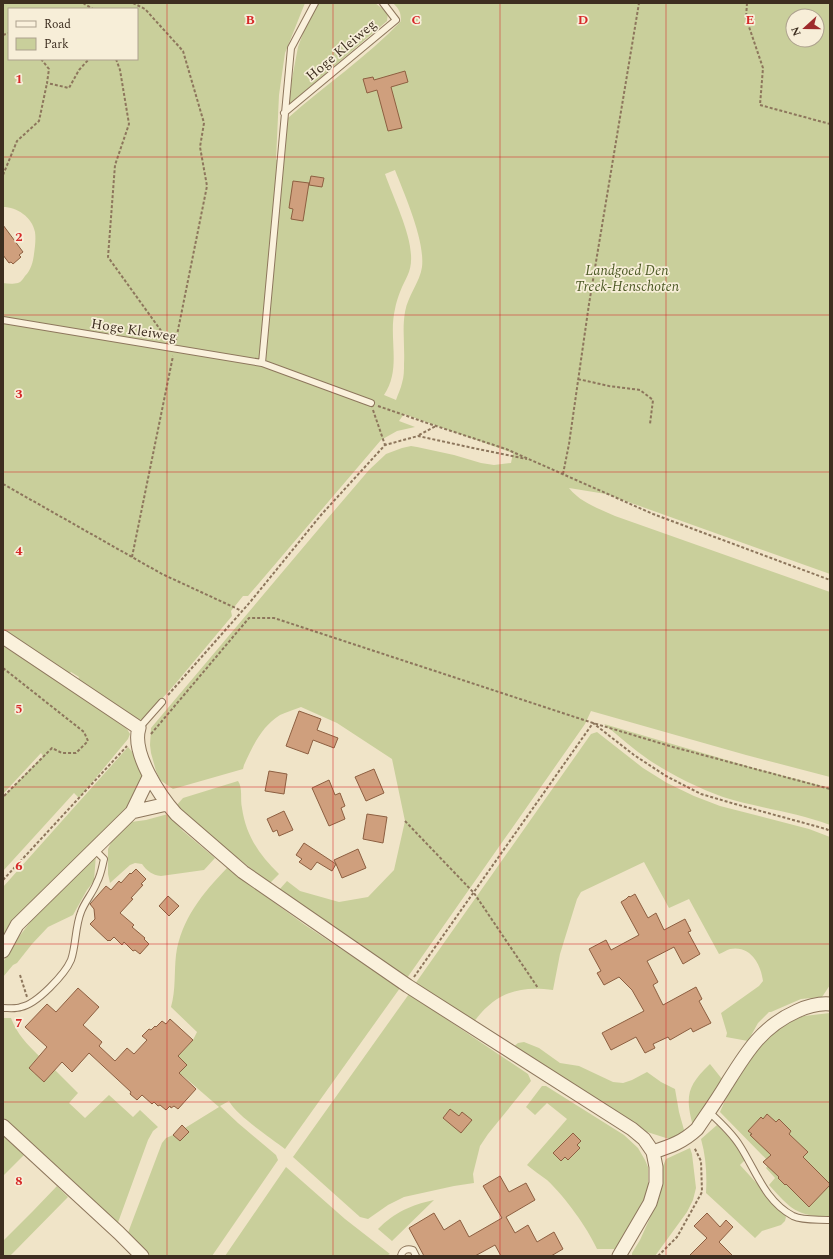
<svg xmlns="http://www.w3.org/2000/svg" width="833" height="1259" font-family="Spectral,serif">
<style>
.green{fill:#c9cf9b;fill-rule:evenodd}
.building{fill:#cf9f7d;stroke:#8d5f41}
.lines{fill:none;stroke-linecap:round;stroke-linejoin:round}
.service-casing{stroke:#8d765c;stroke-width:8}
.minor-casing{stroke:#8d765c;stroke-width:15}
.path{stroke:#8d765c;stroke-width:2;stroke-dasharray:3 2;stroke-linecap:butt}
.service{stroke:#faf1dc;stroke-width:6}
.minor{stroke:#faf1dc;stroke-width:13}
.grid{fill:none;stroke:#d62828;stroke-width:1;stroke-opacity:0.55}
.labels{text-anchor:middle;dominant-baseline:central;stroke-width:3.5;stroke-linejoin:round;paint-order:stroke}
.street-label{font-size:14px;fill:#3d2e20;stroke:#f7eed8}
.park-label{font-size:14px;font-style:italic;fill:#4d5a26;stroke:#f7eed8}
.grid-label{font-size:13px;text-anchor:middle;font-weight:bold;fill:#d62828;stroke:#f7eed8;stroke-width:3.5;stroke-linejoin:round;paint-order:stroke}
</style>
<rect width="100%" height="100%" fill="#f0e4c8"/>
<path class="green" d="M 3,3 L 305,3 L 285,53 L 279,95 L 276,160 L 283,154 L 285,155 L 286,123 L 288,118 C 325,85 367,57 401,21 C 401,12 399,9 393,3 L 830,3 L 830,574 L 606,494 L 569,488 C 581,503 598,508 615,516 L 830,592 L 830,777 L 746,755 L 591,711 L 585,724 L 407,978 L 279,890 L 287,881 L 300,891 L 339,902 L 368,897 L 394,870 L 405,821 L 392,759 L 337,723 L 301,707 C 294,710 286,712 280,715 C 261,727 253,746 244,765 L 243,769 L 173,789 L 160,780 L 156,771 L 151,753 L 150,745 L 151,728 L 328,518 L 369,470 L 386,454 L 402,448 L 411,446 L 417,447 L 454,455 L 481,463 L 494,465 L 511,463 L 513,453 L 404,414 L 399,421 L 415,427 L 397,431 L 381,440 L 248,596 L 243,596 L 231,611 L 232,616 L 176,683 L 144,719 L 138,720 L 78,680 L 79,677 L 71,672 L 69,674 L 3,631 L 3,283 C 8,284 14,284 18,283 C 21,282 23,279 25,276 C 31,270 33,262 34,254 C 35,247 36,239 35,232 C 32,217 17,207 3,207 ZM 9,9 L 137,9 L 137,59 L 9,59 ZM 793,16 L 817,16 L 817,40 L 793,40 ZM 395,170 C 405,196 425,240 422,267 C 420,282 408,295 405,312 C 402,329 405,347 404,364 C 404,370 404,377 402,383 C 401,388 398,394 396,400 L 384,395 C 402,369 388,338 395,309 C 396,303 398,297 400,292 C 406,277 412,272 411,255 C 410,231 393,197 385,174 Z
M 317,3 L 375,3 L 388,13 L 387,21 L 290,104 L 288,100 L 298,47 L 305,28 Z
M 3,646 L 87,700 L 127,729 L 130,734 L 128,739 L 79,798 L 74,793 L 3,871 L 3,797 L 43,756 L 41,753 L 3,794 Z
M 604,724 L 754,768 L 830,788 L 830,825 C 796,812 758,808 723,797 C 700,789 670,774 649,760 C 633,749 619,736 604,724 Z
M 597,732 L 643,768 L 667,783 L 694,796 L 720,806 L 809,829 L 830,837 L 830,985 L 822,997 L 801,999 L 771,1012 L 769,1012 L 758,1023 L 748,1041 L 726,1037 L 727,1033 L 721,1013 L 759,986 L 763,981 C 761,965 751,945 730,949 C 727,950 722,953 719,954 L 689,899 L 669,908 L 644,862 L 581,892 L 577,899 L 560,954 L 553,990 C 517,985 494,994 473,1023 L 415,984 L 591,734 Z
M 128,747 L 144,766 L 146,771 L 127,807 L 24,912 L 3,937 L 3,887 Z
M 238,781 C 243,788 240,799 242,808 C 246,836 259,854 279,874 L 270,883 L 213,839 L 176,806 L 183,798 Z
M 168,814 L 183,831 L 215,858 L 204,870 L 161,876 C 152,875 147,871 142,864 L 135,863 L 130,865 L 110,883 L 108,874 L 108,849 L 113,838 L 123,828 L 131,822 L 146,820 Z
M 96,854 L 94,881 L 87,890 L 73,915 L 48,927 L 32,944 L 17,963 L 13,965 L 3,977 L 3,962 L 18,938 L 34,917 Z
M 227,868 L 305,925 L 400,988 L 285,1149 C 271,1138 237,1116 229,1101 L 220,1106 L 238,1123 L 276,1155 L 278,1160 L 212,1256 L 145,1256 L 126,1238 L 162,1143 L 166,1138 L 173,1135 L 180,1141 L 189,1132 L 185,1128 L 219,1107 L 182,1075 L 177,1081 L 174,1078 L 187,1065 L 173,1052 L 181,1053 L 193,1040 L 197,1032 L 171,1007 C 176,990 174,972 176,955 C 181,919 203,893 227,868 Z
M 409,994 L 528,1074 L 531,1081 L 488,1134 L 480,1146 L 473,1174 L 474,1183 L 454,1186 L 404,1197 L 388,1205 L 368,1219 L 360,1217 L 293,1157 Z
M 830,1013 L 830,1217 C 796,1216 791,1209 769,1185 L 775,1178 L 766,1168 L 770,1163 L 720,1112 L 726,1098 L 761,1043 L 789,1020 L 804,1016 Z
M 3,1018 L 11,1018 C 17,1034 27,1044 39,1056 L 29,1068 L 35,1074 L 36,1073 L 44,1082 L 55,1070 L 78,1093 L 69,1103 L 85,1118 L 109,1095 L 133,1117 L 140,1110 L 158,1127 L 153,1131 L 148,1140 L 116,1228 L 3,1121 Z
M 524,1042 L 539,1048 L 560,1063 L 579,1066 L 613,1082 L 623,1083 L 632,1080 L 647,1072 L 661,1082 L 675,1089 L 679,1112 L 686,1137 L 678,1139 L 666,1138 L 641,1130 L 512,1048 L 518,1043 Z
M 710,1064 L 722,1079 L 693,1126 C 685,1096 687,1086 710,1064 Z
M 542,1086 L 546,1086 L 624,1135 L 638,1148 L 645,1160 L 648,1167 L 648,1189 L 645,1201 L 619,1249 L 597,1249 C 587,1227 565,1197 547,1180 C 540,1175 533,1170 527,1165 L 567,1119 L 547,1103 L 535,1115 L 526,1107 Z
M 717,1125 L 748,1157 L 740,1165 L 783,1212 L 786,1217 L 785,1221 L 781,1225 L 762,1231 L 755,1238 L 706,1193 C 707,1174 706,1157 701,1139 Z
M 3,1135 L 24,1155 L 3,1176 Z
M 690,1148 L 692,1154 L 696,1188 L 693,1200 L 687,1212 L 655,1256 L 632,1256 L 632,1253 L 640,1240 L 654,1209 L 663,1166 L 666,1159 Z
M 286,1167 L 345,1219 L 390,1254 L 386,1256 L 225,1256 Z
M 57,1186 L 68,1197 L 10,1256 L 3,1256 L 3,1241 L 33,1211 Z
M 434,1200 L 392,1241 L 378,1229 C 395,1212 411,1205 434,1200 Z"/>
<path class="building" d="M 405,71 L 408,82 L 391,87 L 402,128 L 388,131 L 377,90 L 367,93 L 363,79 L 373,77 L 374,80 Z
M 311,176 L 324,178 L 322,187 L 309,185 Z
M 293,181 L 309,183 L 303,221 L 291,219 L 293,209 L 289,208 Z
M 3,225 L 23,252 L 19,255 L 21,257 L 13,264 L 11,262 L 9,263 L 3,255 Z
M 299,711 L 321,719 L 317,730 L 338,738 L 334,748 L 313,740 L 308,754 L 286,746 Z
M 374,769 L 384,793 L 366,801 L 355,777 Z
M 269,771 L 287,774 L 284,794 L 265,791 Z
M 329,780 L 335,795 L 340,793 L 345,806 L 341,808 L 345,819 L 329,826 L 312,788 Z
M 284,811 L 293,830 L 279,836 L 277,830 L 273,832 L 267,819 Z
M 367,814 L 387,817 L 383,843 L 363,839 Z
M 304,843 L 336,864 L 334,860 L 358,849 L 366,868 L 342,878 L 336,864 L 332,871 L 317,862 L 311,870 L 299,862 L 302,859 L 296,855 Z
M 136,869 L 146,879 L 141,884 L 143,885 L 131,898 L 133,899 L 120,913 L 134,925 L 132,927 L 145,938 L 144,939 L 149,944 L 140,954 L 135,950 L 133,951 L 124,942 L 122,945 L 114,937 L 110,941 L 109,940 L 108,941 L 90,924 L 95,919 L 94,909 L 90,904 L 106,886 L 111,890 L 119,881 L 121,883 L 130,873 L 131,874 Z
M 635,894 L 648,918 L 656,913 L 664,930 L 685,919 L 691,931 L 688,932 L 700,954 L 683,964 L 674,947 L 647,961 L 658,982 L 653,985 L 663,1005 L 696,987 L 702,999 L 699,1001 L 711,1023 L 693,1032 L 691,1028 L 670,1040 L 668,1037 L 653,1044 L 655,1048 L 645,1053 L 636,1037 L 611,1050 L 602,1033 L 644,1011 L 632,990 L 619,977 L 604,985 L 597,973 L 601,971 L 589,949 L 606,940 L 611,950 L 639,935 L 621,902 L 626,899 L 629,896 L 630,897 Z
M 168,896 L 179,906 L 169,916 L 159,906 Z
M 78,988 L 99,1007 L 83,1025 L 102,1042 L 99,1046 L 115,1061 L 127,1048 L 134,1054 L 147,1040 L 142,1036 L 149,1029 L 151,1030 L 155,1026 L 156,1027 L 162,1021 L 166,1024 L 170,1019 L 193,1040 L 178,1056 L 187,1065 L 179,1073 L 196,1089 L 178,1109 L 174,1106 L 171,1108 L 170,1106 L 166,1110 L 160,1105 L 158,1106 L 154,1102 L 152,1104 L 142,1095 L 137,1100 L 130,1094 L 131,1092 L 89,1053 L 72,1072 L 62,1062 L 44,1082 L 29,1068 L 47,1047 L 25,1027 L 47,1004 L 56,1012 Z
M 450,1109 L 459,1116 L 462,1112 L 472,1120 L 461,1133 L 443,1118 Z
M 767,1114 L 776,1122 L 779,1119 L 791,1131 L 789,1134 L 808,1152 L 803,1157 L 830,1184 L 830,1185 L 809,1207 L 786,1184 L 785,1185 L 778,1178 L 779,1177 L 763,1162 L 771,1155 L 750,1135 L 752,1134 L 748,1131 L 761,1117 L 763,1119 Z
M 182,1125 L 189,1132 L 180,1141 L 173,1135 Z
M 573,1133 L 581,1141 L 577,1145 L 580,1148 L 568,1160 L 565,1157 L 561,1161 L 553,1153 Z
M 500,1176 L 509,1192 L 526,1183 L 535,1200 L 506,1217 L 515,1233 L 528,1225 L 537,1242 L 554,1232 L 563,1249 L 551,1256 L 501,1256 L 495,1245 L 475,1256 L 424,1256 L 409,1228 L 434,1213 L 444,1230 L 460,1220 L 469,1237 L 502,1218 L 483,1186 Z
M 707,1213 L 720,1227 L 726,1220 L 733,1227 L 719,1242 L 733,1256 L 689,1256 L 707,1238 L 694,1226 Z"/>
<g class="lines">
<g class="service-casing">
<path id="service" d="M 284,113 L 396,20 L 383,3
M 3,320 L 262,363 L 371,403
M 262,363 L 291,48 L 315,3
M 139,728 L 162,702
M 3,1008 C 9,1008 16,1009 21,1007 C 37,1004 65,974 71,960 C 76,946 75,927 81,912 C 85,901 93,893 97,882 C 101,875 102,867 104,859 L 94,849
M 709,1112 C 720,1122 732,1133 740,1146 C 756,1171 765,1201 793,1216 C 804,1221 818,1219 830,1220
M 401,1256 C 402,1250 407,1248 413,1250 L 416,1256"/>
</g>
<g class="minor-casing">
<path id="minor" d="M 3,637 L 139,728 C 131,753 160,796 176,814 L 243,872 L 408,986 L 632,1129 L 644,1139 L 653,1152 L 656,1167 L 656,1183 L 650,1203 L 619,1256
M 132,812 L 167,804
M 3,951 L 17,925 L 132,812 L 149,777
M 3,1126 L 119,1233 L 142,1256
M 653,1152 C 671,1146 683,1142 697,1129 C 707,1114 717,1100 726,1085 C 746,1053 761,1027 797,1011 C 808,1006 819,1003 830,1004"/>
</g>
<path class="path" d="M 83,3 L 93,9
M 133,3 L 145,9 L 183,51 L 204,123 L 200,147 L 207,186 L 176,340
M 747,3 L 746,18 L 763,68 L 760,105 L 830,124
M 3,35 L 9,33
M 41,59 L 49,69 L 47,83 L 69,88 L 79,70 L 89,59
M 116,59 L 120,70 L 129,124 L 115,165 L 108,257 L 167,339
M 3,175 L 17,141 L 39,121 L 47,83
M 578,379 L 609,386 L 640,390 L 653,400 L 650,424
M 378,406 L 430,424 L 506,449 L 653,514 L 830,580
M 373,410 L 385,445
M 419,435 L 436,426
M 563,474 L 569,444 L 589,304 L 639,3
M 3,484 L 162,574 L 242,611
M 132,557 L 173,356
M 3,668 L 84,732 L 88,741 L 76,753 L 62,753 L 52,748 L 3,797
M 168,695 L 251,601 L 321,515 L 385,445 L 418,436 L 473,448 L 527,459
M 151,734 L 249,618 L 274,618 L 593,723 L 673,747 L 830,789
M 405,821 L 474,893 L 538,988
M 3,880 L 127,746
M 20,975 L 27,997
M 414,977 L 593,723 L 634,755 L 666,776 L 701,794 L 735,804 L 826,829 L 830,831
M 658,1256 L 677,1237 L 702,1192 L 701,1161 L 694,1147"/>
<use href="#service" class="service"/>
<use href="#minor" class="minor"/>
</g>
<path class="grid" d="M 167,3 L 167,1256M 333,3 L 333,1256M 500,3 L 500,1256M 666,3 L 666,1256M 3,157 L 830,157M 3,315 L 830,315M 3,472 L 830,472M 3,630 L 830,630M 3,787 L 830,787M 3,944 L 830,944M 3,1102 L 830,1102"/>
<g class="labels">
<g class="street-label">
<text transform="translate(341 50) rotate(-40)">Hoge Kleiweg</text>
<text transform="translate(134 330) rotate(9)">Hoge Kleiweg</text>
</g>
<g class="park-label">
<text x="627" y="270">Landgoed Den<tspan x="627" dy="16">Treek-Henschoten</tspan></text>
</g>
</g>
<g class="grid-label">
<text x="250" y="24">B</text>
<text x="416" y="24">C</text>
<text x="583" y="24">D</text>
<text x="750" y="24">E</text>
<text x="19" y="83">1</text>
<text x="19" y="241">2</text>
<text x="19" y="398">3</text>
<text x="19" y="555">4</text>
<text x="19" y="713">5</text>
<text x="19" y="870">6</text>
<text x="19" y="1027">7</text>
<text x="19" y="1185">8</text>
</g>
<rect width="833" height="1259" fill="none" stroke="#3d2e20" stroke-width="8"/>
<rect x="8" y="8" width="130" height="52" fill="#f7eed8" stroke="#ada18e"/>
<rect x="16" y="21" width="20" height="6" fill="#faf1dc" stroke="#ada18e"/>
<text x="44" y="28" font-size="12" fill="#3d2e20">Road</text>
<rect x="16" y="38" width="20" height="12" fill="#c9cf9b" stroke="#ada18e"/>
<text x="44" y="48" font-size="12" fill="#3d2e20">Park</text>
<g transform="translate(805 28) rotate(249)"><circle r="19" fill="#f7eed8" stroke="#ada18e"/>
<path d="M0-3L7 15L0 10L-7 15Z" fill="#9e2a2b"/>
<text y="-6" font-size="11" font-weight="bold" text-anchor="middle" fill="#3d2e20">N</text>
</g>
</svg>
